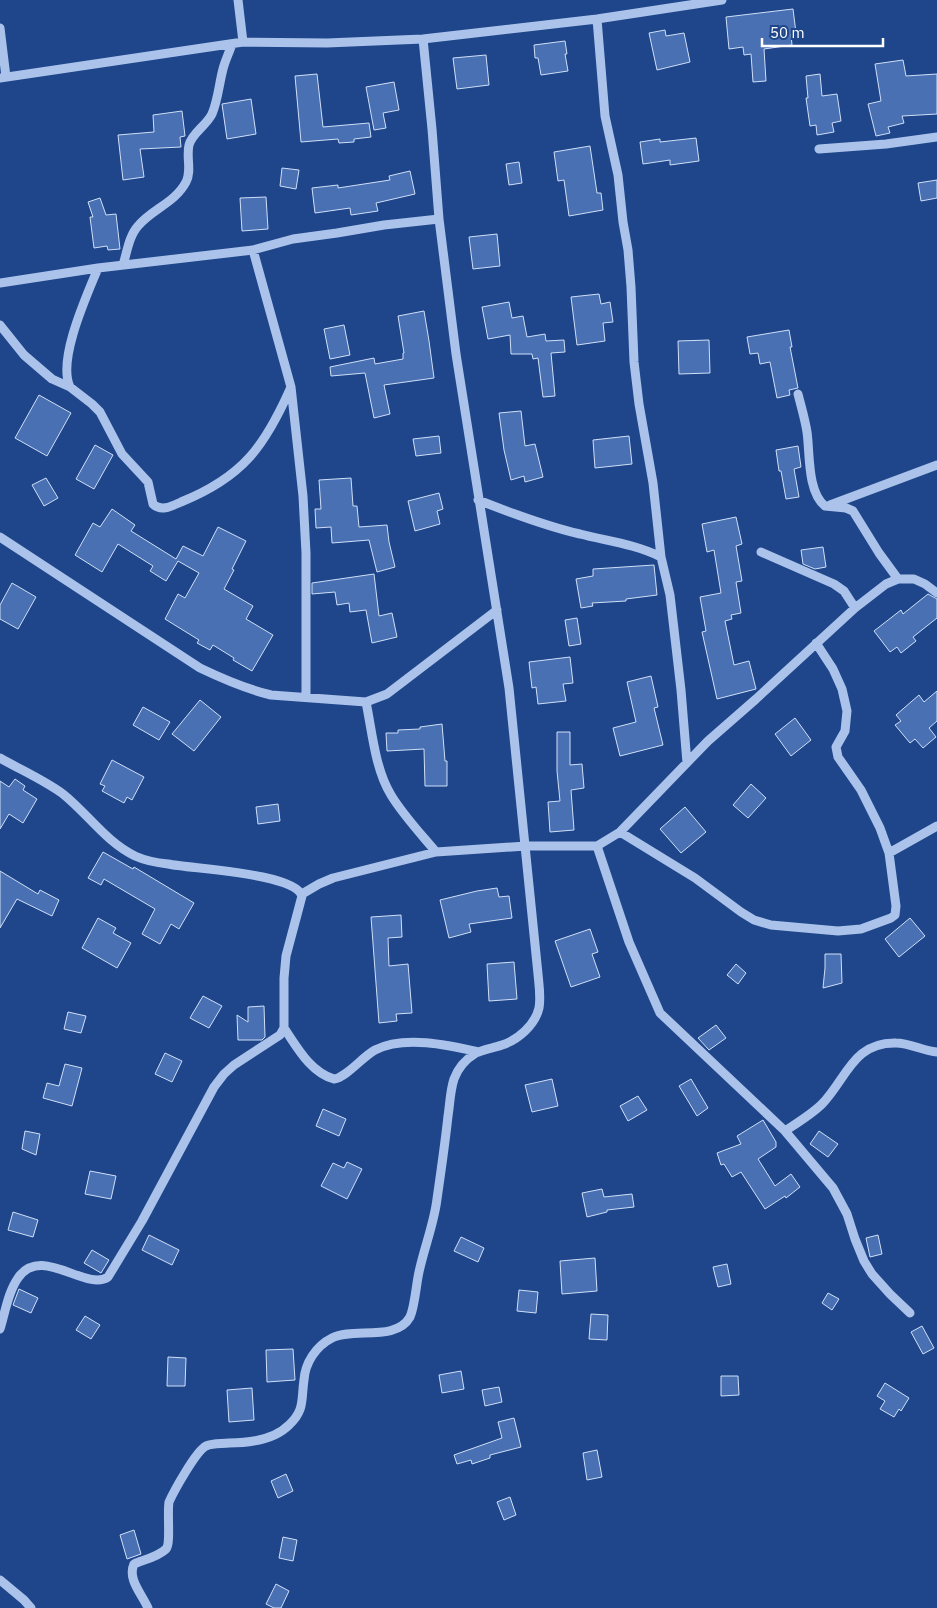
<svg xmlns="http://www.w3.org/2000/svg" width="937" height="1608" font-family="'IBM Plex Sans',sans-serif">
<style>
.building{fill:#4870b2;stroke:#d0dff8}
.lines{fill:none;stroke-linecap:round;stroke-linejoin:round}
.minor{stroke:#abc3eb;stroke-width:9}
</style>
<rect width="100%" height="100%" fill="#1f468a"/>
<path class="building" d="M 793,9 L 796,33 L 791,34 L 792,45 L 764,49 L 766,81 L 753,82 L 751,54 L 744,55 L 743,47 L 729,49 L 726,17 Z
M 665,30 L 666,36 L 684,33 L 690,62 L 657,70 L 649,33 Z
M 565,41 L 567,54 L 565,54 L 568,71 L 541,75 L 538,58 L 535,58 L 534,45 Z
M 486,55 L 489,85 L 457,89 L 453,58 Z
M 903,60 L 906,76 L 937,74 L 937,114 L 902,116 L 904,123 L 888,127 L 890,133 L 876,136 L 868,104 L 881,101 L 875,64 Z
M 317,74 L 323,127 L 369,123 L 371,137 L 354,139 L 354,142 L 339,143 L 338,139 L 301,142 L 295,76 Z
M 820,74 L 822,96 L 837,94 L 841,121 L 832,123 L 834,132 L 817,135 L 816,125 L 810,126 L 806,98 L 808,98 L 806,76 Z
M 394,82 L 399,110 L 383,113 L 386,128 L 374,130 L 366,87 Z
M 251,99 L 256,134 L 227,139 L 222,104 Z
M 182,111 L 185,136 L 180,137 L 181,147 L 140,149 L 144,177 L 123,180 L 118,135 L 154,132 L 153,115 Z
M 696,138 L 699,161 L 670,165 L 670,160 L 643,164 L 640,142 L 660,139 L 660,142 Z
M 590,146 L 597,193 L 601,193 L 603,210 L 569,216 L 564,180 L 558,181 L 554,152 Z
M 519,162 L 522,183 L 509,185 L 506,164 Z
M 282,168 L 299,170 L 296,189 L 280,186 Z
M 410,171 L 415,194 L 376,203 L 378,211 L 351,215 L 350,208 L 315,213 L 312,188 L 338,185 L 338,188 L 390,180 L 389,176 Z
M 937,180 L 937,198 L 921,201 L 918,183 Z
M 266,197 L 268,229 L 242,231 L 240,198 Z
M 100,198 L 106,215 L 116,214 L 120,249 L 108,250 L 107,246 L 94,248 L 90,217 L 93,217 L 88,202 Z
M 497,234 L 500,266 L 473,269 L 469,237 Z
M 599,294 L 601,304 L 610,302 L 613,322 L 603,323 L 605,341 L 577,345 L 571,297 Z
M 509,302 L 512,318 L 523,316 L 527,337 L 545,334 L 546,341 L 564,340 L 565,352 L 551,353 L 555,396 L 543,397 L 538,358 L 533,359 L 532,354 L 511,354 L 510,335 L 488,339 L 482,307 Z
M 424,311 L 429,341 L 434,378 L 384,385 L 390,414 L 374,418 L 365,373 L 331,376 L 330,367 L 374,358 L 375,364 L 403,359 L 403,353 L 404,353 L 398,316 Z
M 344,325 L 350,355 L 330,359 L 324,329 Z
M 789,330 L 792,347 L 790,347 L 798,388 L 789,390 L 790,395 L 777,398 L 770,362 L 760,364 L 758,353 L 750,354 L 747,337 Z
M 709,340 L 710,373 L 679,374 L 678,341 Z
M 39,395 L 71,413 L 47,456 L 15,438 Z
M 521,411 L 525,446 L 535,444 L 543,477 L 525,482 L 524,476 L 511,480 L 504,450 L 499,413 Z
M 439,436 L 441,453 L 416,456 L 413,439 Z
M 629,436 L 632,464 L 595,468 L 593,440 Z
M 95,445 L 113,455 L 94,489 L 76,479 Z
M 798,446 L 801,467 L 794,469 L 799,497 L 786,499 L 781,471 L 779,471 L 776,450 Z
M 46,478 L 58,498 L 44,506 L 32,485 Z
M 351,478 L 353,506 L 357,506 L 359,527 L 387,525 L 389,542 L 395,567 L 377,572 L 369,540 L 332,543 L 331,527 L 316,528 L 315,509 L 321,509 L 319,480 Z
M 439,493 L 443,509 L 437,511 L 440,524 L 415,531 L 408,501 Z
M 112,509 L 135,525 L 131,531 L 176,559 L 183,546 L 203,556 L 218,527 L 246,541 L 232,569 L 234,570 L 224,589 L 253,606 L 246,619 L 273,635 L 252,671 L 233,660 L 234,658 L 213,645 L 210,650 L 197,643 L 199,640 L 165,619 L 178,594 L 185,598 L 199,573 L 178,561 L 166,581 L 150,571 L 153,566 L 118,544 L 102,572 L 75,555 L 93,523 L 100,527 Z
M 736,517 L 742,544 L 736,546 L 742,581 L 736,582 L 741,613 L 731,615 L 732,619 L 725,621 L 734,665 L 749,661 L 756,689 L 717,699 L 702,632 L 706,631 L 700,597 L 721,593 L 714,550 L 707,552 L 702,524 Z
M 823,547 L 826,567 L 815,569 L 803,564 L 801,550 Z
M 654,565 L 657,595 L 626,599 L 626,601 L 592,603 L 593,606 L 581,608 L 576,579 L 593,576 L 593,569 Z
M 374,574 L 379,616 L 392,613 L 397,637 L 372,643 L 366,610 L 350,612 L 349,603 L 337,605 L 335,592 L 312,594 L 312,583 Z
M 12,583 L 36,597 L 18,629 L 0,619 L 0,605 Z
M 928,594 L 937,599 L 937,618 L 913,637 L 916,641 L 901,653 L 897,647 L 890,652 L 874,631 L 901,610 L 903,614 Z
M 577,618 L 581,644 L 569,646 L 565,620 Z
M 570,657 L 573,683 L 563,684 L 566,701 L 538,704 L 536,687 L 532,688 L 529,662 Z
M 651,676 L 658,707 L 654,708 L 663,745 L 620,756 L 613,728 L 636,722 L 627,682 Z
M 937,691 L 937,721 L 929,728 L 936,737 L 923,748 L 915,739 L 910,743 L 895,725 L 901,721 L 896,715 L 919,695 L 924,702 Z
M 200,700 L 221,717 L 194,751 L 172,734 Z
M 143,707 L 170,722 L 159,740 L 133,725 Z
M 795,718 L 811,740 L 791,756 L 775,734 Z
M 442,724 L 445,761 L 447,761 L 447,786 L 425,786 L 424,749 L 387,751 L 386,733 L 398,733 L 398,730 L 420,729 L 420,727 Z
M 557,732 L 570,732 L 570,765 L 582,764 L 584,788 L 571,790 L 574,830 L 550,832 L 548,802 L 560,801 L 557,771 Z
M 112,760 L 144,777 L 132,800 L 127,797 L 124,803 L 102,791 L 105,786 L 100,784 Z
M 15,779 L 25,786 L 23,790 L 37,799 L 23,823 L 9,814 L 0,829 L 0,781 L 9,787 Z
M 751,784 L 766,798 L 748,818 L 733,805 Z
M 278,804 L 280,821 L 258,824 L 256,807 Z
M 685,807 L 706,832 L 681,853 L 660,829 Z
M 103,852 L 133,869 L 134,867 L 194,903 L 179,929 L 171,924 L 160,944 L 142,934 L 155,909 L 104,879 L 101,885 L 88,878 Z
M 0,871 L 38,894 L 40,890 L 59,900 L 52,916 L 17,899 L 0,928 Z
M 497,888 L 499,897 L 509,896 L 512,918 L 469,924 L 471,932 L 449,938 L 440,900 L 477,891 Z
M 401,915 L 402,937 L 388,938 L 389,966 L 408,964 L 412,1013 L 396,1014 L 397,1021 L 379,1023 L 371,917 Z
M 98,918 L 116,928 L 113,933 L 131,943 L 117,968 L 82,948 Z
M 910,918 L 925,936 L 899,957 L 885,939 Z
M 590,929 L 598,952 L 592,954 L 600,977 L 571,987 L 555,941 Z
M 825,954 L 841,954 L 842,983 L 823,988 L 825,968 Z
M 514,962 L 517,999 L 489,1001 L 487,964 Z
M 736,964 L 746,973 L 738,984 L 727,975 Z
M 203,996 L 222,1006 L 209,1028 L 190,1018 Z
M 264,1006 L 265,1037 L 262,1040 L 238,1040 L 237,1015 L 248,1022 L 248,1007 Z
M 68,1012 L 86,1016 L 81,1033 L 64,1029 Z
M 716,1025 L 726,1038 L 709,1050 L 698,1038 Z
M 165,1053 L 182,1061 L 172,1082 L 155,1074 Z
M 65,1064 L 82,1068 L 72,1106 L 43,1098 L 47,1083 L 59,1086 Z
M 552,1079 L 558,1106 L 532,1112 L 525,1085 Z
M 691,1079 L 708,1108 L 697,1116 L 679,1086 Z
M 638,1096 L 647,1110 L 628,1121 L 620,1106 Z
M 323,1109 L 346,1119 L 339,1136 L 316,1126 Z
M 763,1120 L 776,1142 L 776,1147 L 758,1159 L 775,1186 L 791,1174 L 800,1187 L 786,1198 L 785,1196 L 765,1209 L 741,1172 L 732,1177 L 724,1164 L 721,1165 L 717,1153 L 741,1144 L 737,1136 Z
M 25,1131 L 40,1134 L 36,1155 L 22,1149 Z
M 819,1131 L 838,1144 L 828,1157 L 810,1144 Z
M 347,1162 L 362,1169 L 347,1199 L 321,1186 L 333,1163 L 344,1168 Z
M 90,1171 L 116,1176 L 111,1199 L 85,1194 Z
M 602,1189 L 604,1197 L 632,1194 L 634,1207 L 607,1210 L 607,1212 L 587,1217 L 582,1193 Z
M 13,1212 L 38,1220 L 33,1237 L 8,1230 Z
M 149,1235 L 179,1250 L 172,1265 L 142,1250 Z
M 878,1235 L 882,1254 L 870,1257 L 866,1238 Z
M 461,1237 L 484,1248 L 478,1262 L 454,1251 Z
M 92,1250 L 109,1260 L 101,1273 L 84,1263 Z
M 595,1258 L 597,1291 L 562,1294 L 560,1261 Z
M 727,1264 L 731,1284 L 718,1287 L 713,1267 Z
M 19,1289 L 38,1298 L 31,1313 L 13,1305 Z
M 519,1290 L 538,1292 L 536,1313 L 517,1311 Z
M 828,1293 L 839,1299 L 832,1310 L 822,1303 Z
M 591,1314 L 608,1315 L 607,1340 L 589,1339 Z
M 85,1316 L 100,1325 L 91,1339 L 76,1330 Z
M 922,1326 L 934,1348 L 923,1354 L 911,1332 Z
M 293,1349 L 295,1380 L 267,1382 L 266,1350 Z
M 168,1357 L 186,1358 L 185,1386 L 167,1386 Z
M 461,1371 L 464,1389 L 442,1393 L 439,1375 Z
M 721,1376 L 738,1376 L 739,1395 L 721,1396 Z
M 885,1383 L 909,1398 L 901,1411 L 899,1409 L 894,1417 L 880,1409 L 885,1401 L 877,1396 Z
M 499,1387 L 502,1402 L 485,1406 L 482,1390 Z
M 252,1388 L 254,1420 L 229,1422 L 227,1390 Z
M 514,1418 L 521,1447 L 490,1455 L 490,1458 L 472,1464 L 471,1460 L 457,1464 L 454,1455 L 502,1438 L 498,1422 Z
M 597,1450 L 602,1477 L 587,1480 L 583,1453 Z
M 286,1474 L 293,1491 L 278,1498 L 271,1481 Z
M 510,1497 L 516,1515 L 504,1520 L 497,1502 Z
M 134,1530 L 141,1554 L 127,1559 L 120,1535 Z
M 283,1537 L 297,1540 L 293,1561 L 279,1558 Z
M 276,1584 L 289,1591 L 281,1608 L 274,1608 L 266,1604 Z"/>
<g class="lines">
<path class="minor" d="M 238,0 L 243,42
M 597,19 L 605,116 L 618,175 L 623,222 L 628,250 L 631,287 L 634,362 L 639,404 L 653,483 L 661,557 L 670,595 L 681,690 L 687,763
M 0,28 L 6,77
M 0,78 L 243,42 L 327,43 L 423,39 L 597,19 L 722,0
M 819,149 L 886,144 L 937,137
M 253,250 L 291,387 L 303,496 L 306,553 L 306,697
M 123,265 C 127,252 129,236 138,226 C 152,209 175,203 186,182 C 192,171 186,157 189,145 C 192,133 206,126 212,114 C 218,100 219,84 223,69 C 225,61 229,53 232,44
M 98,268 C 87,295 57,360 70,387 L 92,404 L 100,412 L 122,454 L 148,482 L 153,504 C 161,512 172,506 181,502 C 243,477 265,446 291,387
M 0,283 L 98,268 L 253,250 L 293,239 L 337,233 L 384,225 L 439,219
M 0,325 L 24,355 L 52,379 L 70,387
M 798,394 C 801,406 805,419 807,432 C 810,452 807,492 825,506 L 846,508 L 853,511 L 879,553 L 898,579
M 478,500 C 511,513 545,526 580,534 C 607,541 635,544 661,557
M 830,505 L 937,465
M 0,537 L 200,668 C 223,679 246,689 271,695 L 366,702 L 387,694 L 497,610
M 761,552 L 834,584 L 844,591 L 855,608
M 366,702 C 372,731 375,769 391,795 C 403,815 421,834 436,852
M 0,758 C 21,770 44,780 63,794 C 88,814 106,842 135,856 C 144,860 158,863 168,864 C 192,869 295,873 302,896 L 286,956 L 284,978 L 284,1028 L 280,1035 L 234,1065 L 224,1074 L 214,1087 L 142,1221 L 108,1277 C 86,1292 41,1244 18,1278 C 8,1292 5,1313 0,1329
M 620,832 L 695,878 L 741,912 L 754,920 L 771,925 L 838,931 L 861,929 L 891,918 L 895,915 L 896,906 L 889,853 L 880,828 L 861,790 L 838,757 L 836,747 L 845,731 L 847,711 L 842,689 L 833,669 L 816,643
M 597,846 L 629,942 L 660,1013 L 785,1131 L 833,1188 L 847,1214 L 855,1239 L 864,1261 L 872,1274 L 890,1294 L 910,1313
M 889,853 L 937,826
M 302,894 L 319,884 L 333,878 L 436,852 L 526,846 L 597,846 L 620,832 L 708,741 L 756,699 L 855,608 L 886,584 L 898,579 L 914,579 L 925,584 L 937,593
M 284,1028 C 297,1047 310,1072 334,1079 C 347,1077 362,1057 375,1050 C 404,1035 448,1045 479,1052
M 785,1131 C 797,1123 812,1114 822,1104 C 847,1078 853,1042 896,1043 C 910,1043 923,1051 937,1052
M 0,1580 L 24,1600 L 31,1608
M 148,1608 C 142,1594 127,1579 134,1564 C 143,1560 158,1557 166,1549 C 171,1544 167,1513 169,1502 C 174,1491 196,1451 206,1446 C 213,1443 222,1444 229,1443 C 248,1443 274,1440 289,1425 C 305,1410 301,1400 304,1380 C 305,1363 316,1346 332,1338 C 353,1327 396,1342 410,1317 C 415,1306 416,1285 419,1272 C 424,1248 434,1224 437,1199 C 441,1171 445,1144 448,1116 C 450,1104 450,1091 454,1079 C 458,1068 466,1059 476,1053 C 484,1049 494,1048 502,1045 C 518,1040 535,1025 539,1008 C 541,997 539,985 538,974 L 509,688 L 456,354 L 439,219 L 432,129 L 423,39"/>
</g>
<path d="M762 38v8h121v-8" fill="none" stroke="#ffffff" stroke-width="2.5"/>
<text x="770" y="38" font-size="15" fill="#ffffff" stroke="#1f468a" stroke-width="4" paint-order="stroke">50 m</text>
</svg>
